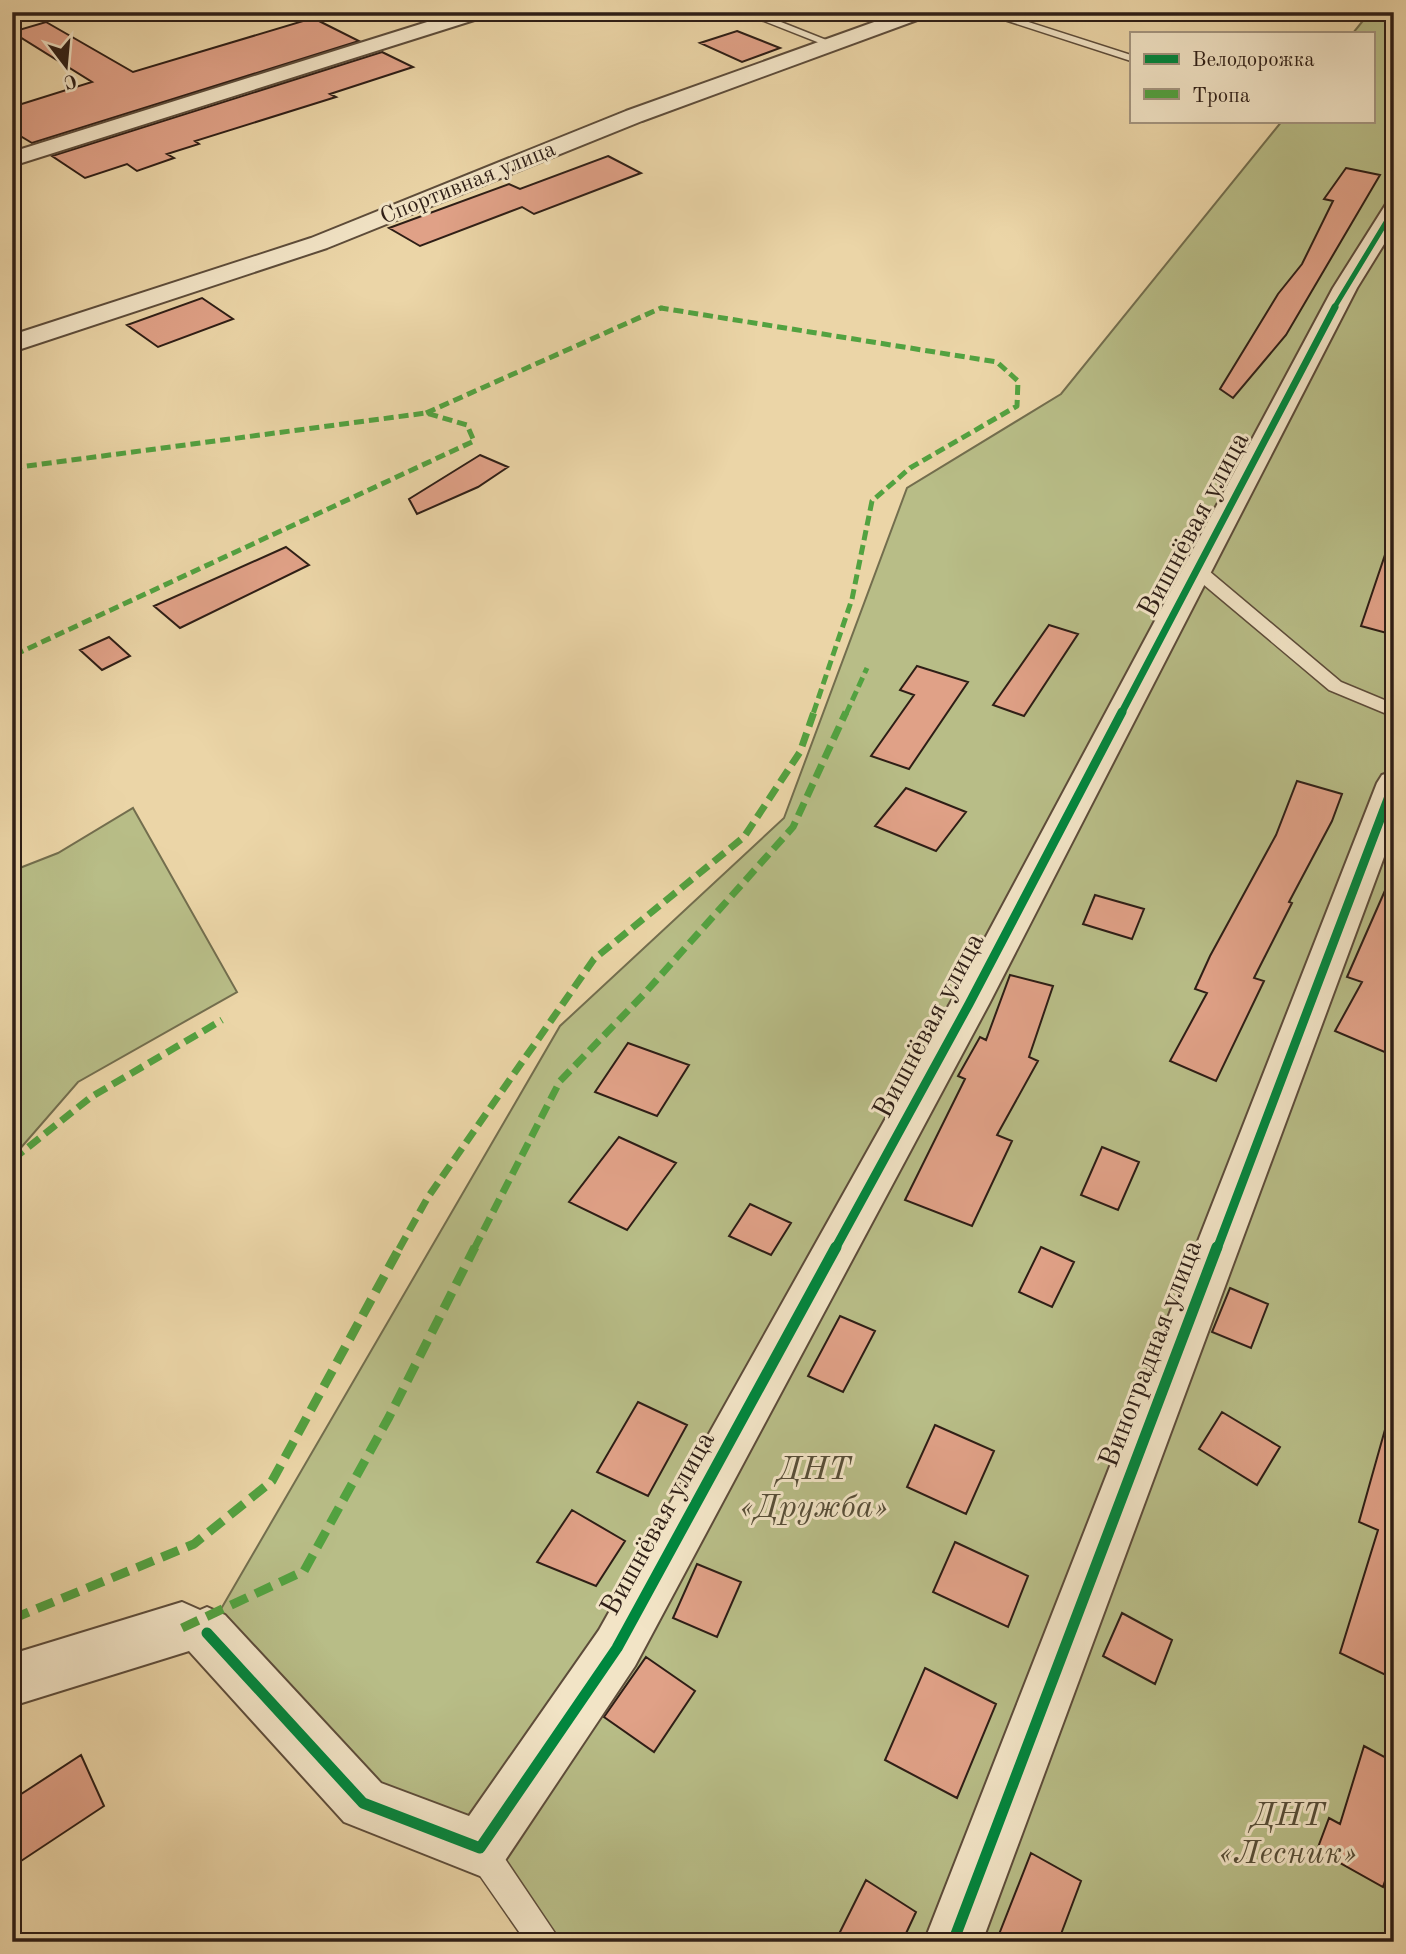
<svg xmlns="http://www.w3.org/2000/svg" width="1406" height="1954" font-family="'Old Standard TT',serif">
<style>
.green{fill:#b8bd87;stroke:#736e4e;stroke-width:2}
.building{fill:#e0a187;stroke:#2e1e16;stroke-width:2}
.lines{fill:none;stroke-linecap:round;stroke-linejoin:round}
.lane-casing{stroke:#5d4c3a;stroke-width:3}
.street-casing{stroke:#5d4c3a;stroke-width:4}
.lane{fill:#f2e4c6;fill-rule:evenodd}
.street{fill:#f2e4c6;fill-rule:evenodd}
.quiet-far3{stroke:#52a240;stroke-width:4.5;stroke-dasharray:8 4.5;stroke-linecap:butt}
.quiet-far2{stroke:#52a240;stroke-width:5;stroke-dasharray:10 5;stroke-linecap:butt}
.quiet-far1{stroke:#52a240;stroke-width:7;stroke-dasharray:14 7;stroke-linecap:butt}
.quiet{stroke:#52a240;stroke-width:9;stroke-dasharray:18 9;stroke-linecap:butt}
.cycleway-far3-casing{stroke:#f2e4c6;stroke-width:8}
.cycleway-far2-casing{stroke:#f2e4c6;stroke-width:10}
.cycleway-far1-casing{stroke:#f2e4c6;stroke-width:13}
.cycleway-casing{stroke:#f2e4c6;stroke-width:16}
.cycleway-far3{stroke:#00873e;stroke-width:5}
.cycleway-far2{stroke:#00873e;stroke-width:7}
.cycleway-far1{stroke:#00873e;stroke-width:9}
.cycleway{stroke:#00873e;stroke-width:11}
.labels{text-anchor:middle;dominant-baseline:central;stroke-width:6;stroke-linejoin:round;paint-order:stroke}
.far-street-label{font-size:23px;fill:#2e1e16;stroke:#f2e4c6}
.street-label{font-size:28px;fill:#2e1e16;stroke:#f2e4c6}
.near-park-label{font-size:33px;font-style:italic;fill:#574e38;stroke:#f2e4c6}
</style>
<rect width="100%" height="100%" fill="#ebd5a7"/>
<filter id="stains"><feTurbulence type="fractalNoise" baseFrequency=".00286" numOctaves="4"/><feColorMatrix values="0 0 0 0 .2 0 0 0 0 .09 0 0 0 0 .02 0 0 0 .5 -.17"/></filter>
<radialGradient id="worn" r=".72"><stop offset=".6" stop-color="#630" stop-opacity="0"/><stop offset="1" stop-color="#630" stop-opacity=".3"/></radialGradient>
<path class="green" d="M 1370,12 L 1394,12 L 1394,1942 L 545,1942 L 480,1848 L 363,1803 L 207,1633 L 560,1026 L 784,818 L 907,488 L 1061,394 L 1282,121 L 1373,121 L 1373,33 L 1353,33 Z
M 133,808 L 237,992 L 78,1082 L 12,1158 L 12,871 L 58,853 Z"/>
<path class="building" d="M 313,18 L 359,41 L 32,143 L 12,131 L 12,107 L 92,82 L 12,32 L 46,22 L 133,72 Z
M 737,31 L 780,48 L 742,62 L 700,43 Z
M 382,52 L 413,67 L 330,94 L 336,97 L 195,141 L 199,144 L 167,154 L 174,158 L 137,171 L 127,164 L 85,178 L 52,156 Z
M 608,156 L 641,173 L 534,214 L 522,207 L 420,246 L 389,228 L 509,184 L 520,189 Z
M 1346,168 L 1380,175 L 1286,335 L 1233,398 L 1220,389 L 1278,294 L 1302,264 L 1333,201 L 1324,199 Z
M 202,298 L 233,319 L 158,347 L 127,325 Z
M 480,455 L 508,467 L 478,487 L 417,514 L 409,499 Z
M 1389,543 L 1394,544 L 1394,635 L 1361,626 Z
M 286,547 L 309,565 L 180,628 L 154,606 Z
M 1049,625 L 1078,634 L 1024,716 L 993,705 Z
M 109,637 L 130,656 L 102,670 L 80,650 Z
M 917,666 L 968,682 L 909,769 L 871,756 L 914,695 L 900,690 Z
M 1297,781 L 1342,794 L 1332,821 L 1289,902 L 1292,903 L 1254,978 L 1264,981 L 1216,1081 L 1170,1061 L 1207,993 L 1195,989 L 1210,956 L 1276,835 Z
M 906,788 L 966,812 L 936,851 L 875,826 Z
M 1394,870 L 1394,1056 L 1335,1031 L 1362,982 L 1347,977 Z
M 1095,895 L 1144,909 L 1132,939 L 1083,924 Z
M 1010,975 L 1053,986 L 1029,1057 L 1038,1061 L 997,1135 L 1012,1141 L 972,1226 L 905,1200 L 965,1079 L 958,1076 L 980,1037 L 986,1040 Z
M 628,1043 L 689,1065 L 657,1116 L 595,1092 Z
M 619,1137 L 676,1163 L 627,1230 L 569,1202 Z
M 1102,1147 L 1139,1162 L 1118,1210 L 1081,1195 Z
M 750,1204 L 791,1223 L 771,1255 L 729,1236 Z
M 1041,1247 L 1074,1262 L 1052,1307 L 1019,1292 Z
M 1230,1288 L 1268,1304 L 1251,1348 L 1212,1332 Z
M 840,1316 L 875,1331 L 843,1392 L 808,1376 Z
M 638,1402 L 687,1425 L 648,1496 L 597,1472 Z
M 1222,1412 L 1280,1447 L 1257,1485 L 1199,1449 Z
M 935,1425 L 994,1451 L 966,1514 L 907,1487 Z
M 1386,1426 L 1394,1427 L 1394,1679 L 1340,1653 L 1378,1530 L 1359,1522 Z
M 572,1510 L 625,1541 L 596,1586 L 537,1562 Z
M 955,1542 L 1028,1576 L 1008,1627 L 933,1592 Z
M 697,1564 L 741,1582 L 717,1637 L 673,1618 Z
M 1122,1613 L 1172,1640 L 1155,1684 L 1103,1656 Z
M 646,1657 L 695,1691 L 654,1752 L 604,1717 Z
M 925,1668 L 996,1704 L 957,1798 L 885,1760 Z
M 1364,1746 L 1394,1762 L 1394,1854 L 1383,1887 L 1317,1850 L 1329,1818 L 1340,1824 Z
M 81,1755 L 104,1806 L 12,1867 L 12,1800 Z
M 1031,1853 L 1081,1881 L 1058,1942 L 996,1942 Z
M 866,1880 L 916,1912 L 902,1942 L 835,1942 Z"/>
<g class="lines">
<g class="lane-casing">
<path id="lane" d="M 741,12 L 756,12 L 839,45 L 830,47 Z
M 980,12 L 997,12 L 1131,55 L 1131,61 Z
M 1197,565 L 1203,566 L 1341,682 L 1394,704 L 1394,717 L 1329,690 L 1191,574 L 1189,570 Z
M 480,1834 L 491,1838 L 561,1942 L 526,1942 L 469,1860 L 465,1849 L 469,1838 Z"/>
</g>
<g class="street-casing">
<path id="street" d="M 12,12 L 26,12 L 12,19 Z
M 459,12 L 490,12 L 487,16 L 12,166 L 12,152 Z
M 902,12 L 931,12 L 928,16 L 642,121 L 327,248 L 12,352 L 12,335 L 311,238 L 626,111 Z
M 1394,202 L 1394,228 L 1357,288 L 989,1004 L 635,1666 L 500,1868 L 480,1876 L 344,1822 L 189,1651 L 12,1706 L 12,1654 L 182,1602 L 200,1610 L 207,1607 L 225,1615 L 381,1783 L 469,1816 L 599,1630 L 952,1000 L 1333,288 L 1386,204 Z
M 1394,771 L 1394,830 L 982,1942 L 924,1942 L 1377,783 L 1382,775 Z"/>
</g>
<use href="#lane" class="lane"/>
<use href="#street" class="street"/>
<path class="quiet-far3" d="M 660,308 L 663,308"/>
<path class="quiet-far2" d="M 426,413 L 661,308 L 997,362 L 1018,381 L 1017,406 L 910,468 L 872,501 L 852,599 L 813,714
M 12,468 L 426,413 L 467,425 L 474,441 L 12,656
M 846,714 L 867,668"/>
<path class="quiet-far1" d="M 12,1160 L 91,1097 L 222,1020
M 399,1249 L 428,1197 L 594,959 L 744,837 L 800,752 L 814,712
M 474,1249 L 560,1081 L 644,994 L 793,827 L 846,712"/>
<path class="quiet" d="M 12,1619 L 194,1544 L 272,1481 L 400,1247
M 182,1628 L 304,1571 L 389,1417 L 475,1247"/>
<g class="cycleway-far3-casing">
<path id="cycleway-far3" d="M 1334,308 L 1394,209"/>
</g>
<g class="cycleway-far2-casing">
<path id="cycleway-far2" d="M 1121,714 L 1335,307"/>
</g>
<g class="cycleway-far1-casing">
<path id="cycleway-far1" d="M 835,1249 L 969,1004 L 1122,712
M 1217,1249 L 1394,783"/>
</g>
<g class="cycleway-casing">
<path id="cycleway" d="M 207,1633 L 363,1803 L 480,1848 L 617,1648 L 836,1247
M 953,1942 L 1217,1247"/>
</g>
<use href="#cycleway-far3" class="cycleway-far3"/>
<use href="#cycleway-far2" class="cycleway-far2"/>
<use href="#cycleway-far1" class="cycleway-far1"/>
<use href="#cycleway" class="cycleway"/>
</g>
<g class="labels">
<g class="far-street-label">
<text transform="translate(468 183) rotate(-22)">Спортивная улица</text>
</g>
<g class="street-label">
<text transform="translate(1195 525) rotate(-62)">Вишнёвая улица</text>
<text transform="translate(930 1026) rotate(-62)">Вишнёвая улица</text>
<text transform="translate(1152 1354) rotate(-69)">Виноградная улица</text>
<text transform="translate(659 1524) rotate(-61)">Вишнёвая улица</text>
</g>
<g class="near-park-label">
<text x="814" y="1470">ДНТ<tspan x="814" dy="38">«Дружба»</tspan></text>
<text x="1288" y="1816">ДНТ<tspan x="1288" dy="38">«Лесник»</tspan></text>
</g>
</g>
<rect width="1406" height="1954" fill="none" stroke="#ebd5a7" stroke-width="42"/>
<rect x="14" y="14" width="1378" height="1926" fill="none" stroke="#2e1e16" stroke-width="3.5"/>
<rect x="21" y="21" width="1364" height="1912" fill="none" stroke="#2e1e16" stroke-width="2"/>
<rect x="1130" y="32" width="245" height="91" fill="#f2e4c6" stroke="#a49580" stroke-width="2"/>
<rect x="1144" y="54" width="35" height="10" fill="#00873e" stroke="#a49580" stroke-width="2"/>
<text x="1192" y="66" font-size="21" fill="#2e1e16">Велодорожка</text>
<rect x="1144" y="89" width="35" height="10" fill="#52a240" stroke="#a49580" stroke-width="2"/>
<text x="1192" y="102" font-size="21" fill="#2e1e16">Тропа</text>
<g transform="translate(66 66) rotate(164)" stroke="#f2e4c6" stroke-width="5" paint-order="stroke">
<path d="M0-5L12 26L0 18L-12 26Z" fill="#2e1e16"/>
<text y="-10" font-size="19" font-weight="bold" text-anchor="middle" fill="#2e1e16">С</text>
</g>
<rect width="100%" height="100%" filter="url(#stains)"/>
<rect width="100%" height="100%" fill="url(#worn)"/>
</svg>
